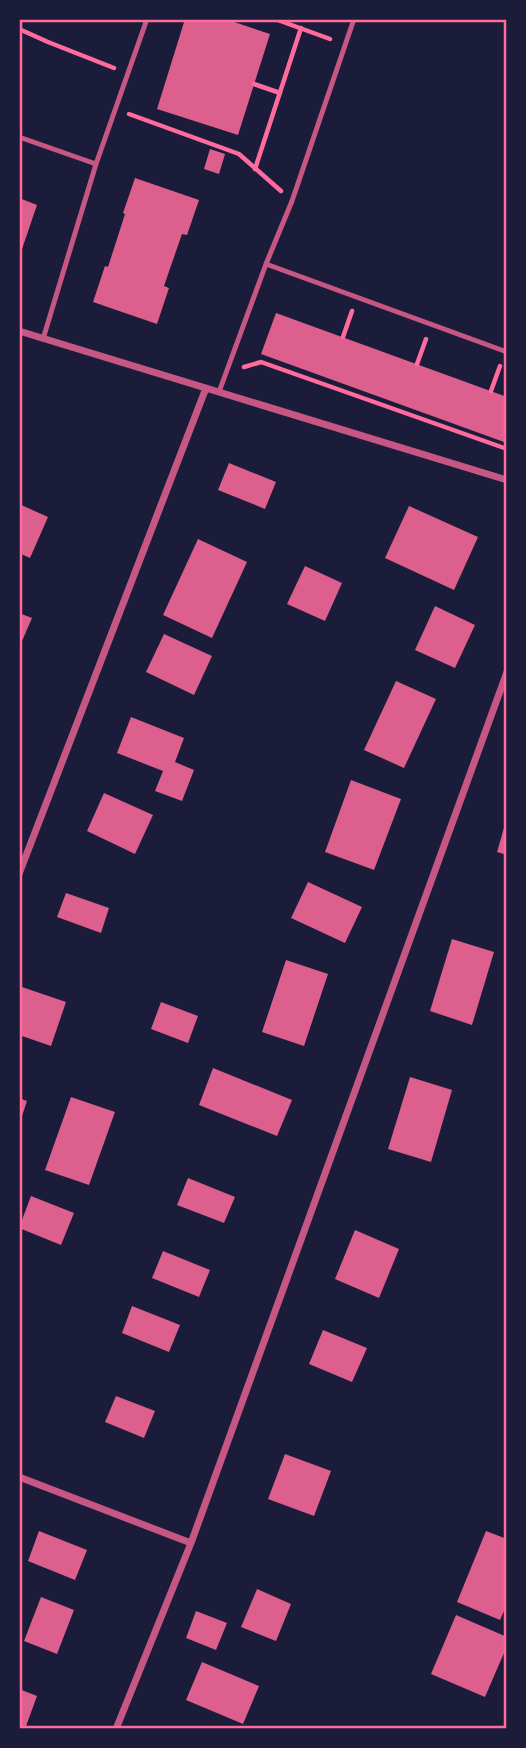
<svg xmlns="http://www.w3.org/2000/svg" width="526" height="1748" font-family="'IBM Plex Serif',serif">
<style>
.building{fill:#dd5f8e}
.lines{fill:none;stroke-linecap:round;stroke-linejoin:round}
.path{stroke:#ff6b9d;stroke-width:4.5}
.service{stroke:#c65784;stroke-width:5}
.minor{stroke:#c65784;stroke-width:7}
.neatline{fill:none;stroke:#ff6b9d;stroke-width:2.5}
</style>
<rect width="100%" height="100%" fill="#1b1b3a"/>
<path class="building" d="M 185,19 L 225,19 L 270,34 L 238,135 L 157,109 Z
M 210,149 L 225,154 L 219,174 L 204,169 Z
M 135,178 L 199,200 L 187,235 L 182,234 L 164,286 L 169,288 L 157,324 L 93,302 L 105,266 L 108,267 L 125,214 L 123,213 Z
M 19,198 L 37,205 L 20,255 L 19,255 Z
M 276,313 L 507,397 L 507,434 L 504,442 L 261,354 Z
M 229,463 L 276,482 L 265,509 L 218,490 Z
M 19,504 L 48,517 L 30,558 L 19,553 Z
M 409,506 L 478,537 L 454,590 L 385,558 Z
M 198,539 L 247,562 L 212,638 L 163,615 Z
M 305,566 L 342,583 L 325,621 L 287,604 Z
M 435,606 L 475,625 L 455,668 L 415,650 Z
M 19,613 L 32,618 L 19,648 Z
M 164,634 L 212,656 L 194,695 L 146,672 Z
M 396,681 L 436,699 L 404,768 L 364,750 Z
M 131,717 L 184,738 L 175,762 L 194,770 L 182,801 L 155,791 L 163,771 L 117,753 Z
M 351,780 L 401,799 L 374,870 L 325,852 Z
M 104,793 L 153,815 L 135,854 L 87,831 Z
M 506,821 L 507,821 L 507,855 L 497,852 Z
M 308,882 L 362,907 L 345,943 L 291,918 Z
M 66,893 L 109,908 L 101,933 L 57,917 Z
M 452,939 L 494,952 L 472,1025 L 430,1011 Z
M 286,960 L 328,974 L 304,1046 L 262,1032 Z
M 22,987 L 66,1002 L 51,1046 L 19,1035 L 19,996 Z
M 161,1002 L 198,1016 L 188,1043 L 151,1029 Z
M 213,1068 L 292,1100 L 277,1136 L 199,1105 Z
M 410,1077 L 452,1090 L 431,1162 L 388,1149 Z
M 71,1097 L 115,1112 L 89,1185 L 45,1170 Z
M 19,1098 L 27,1101 L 20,1122 L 19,1122 Z
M 188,1178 L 235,1197 L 224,1223 L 177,1205 Z
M 31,1196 L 74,1213 L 61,1245 L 19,1228 Z
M 355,1230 L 399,1249 L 379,1298 L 335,1279 Z
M 163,1251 L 210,1270 L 199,1297 L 152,1278 Z
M 132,1306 L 180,1325 L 169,1352 L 122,1333 Z
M 323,1330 L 367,1348 L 352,1382 L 309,1364 Z
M 116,1396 L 155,1411 L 144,1438 L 105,1422 Z
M 285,1454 L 331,1471 L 314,1516 L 268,1499 Z
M 39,1531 L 87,1550 L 75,1580 L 28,1561 Z
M 486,1531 L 507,1539 L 507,1604 L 500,1620 L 457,1602 Z
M 257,1589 L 291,1604 L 276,1641 L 241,1627 Z
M 41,1597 L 74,1610 L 57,1654 L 24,1641 Z
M 196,1611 L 227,1623 L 216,1650 L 186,1638 Z
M 456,1615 L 507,1637 L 507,1646 L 485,1697 L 431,1674 Z
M 202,1662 L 259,1686 L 243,1724 L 186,1700 Z
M 19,1689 L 37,1696 L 25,1729 L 19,1727 Z"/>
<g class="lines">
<path class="path" d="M 275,19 L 330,39
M 19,29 L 48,42 L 114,68
M 254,84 L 280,93
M 129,114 L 239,154 L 281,191
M 255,169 L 301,28
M 343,337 L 352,311
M 417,364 L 426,339
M 244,367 L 261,362 L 507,449
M 491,391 L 500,366"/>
<path class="service" d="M 19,137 L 96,164 L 147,19
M 266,264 L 507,352
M 43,339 L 96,164
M 219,392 L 266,264 L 292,201 L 354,19"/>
<path class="minor" d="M 19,331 L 507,480
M 19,874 L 206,388
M 19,1477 L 191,1543
M 116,1729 L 191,1543 L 507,672"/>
</g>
<rect width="526" height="1748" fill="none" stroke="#1b1b3a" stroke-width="42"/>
<rect x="21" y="21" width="484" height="1706" class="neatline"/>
</svg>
